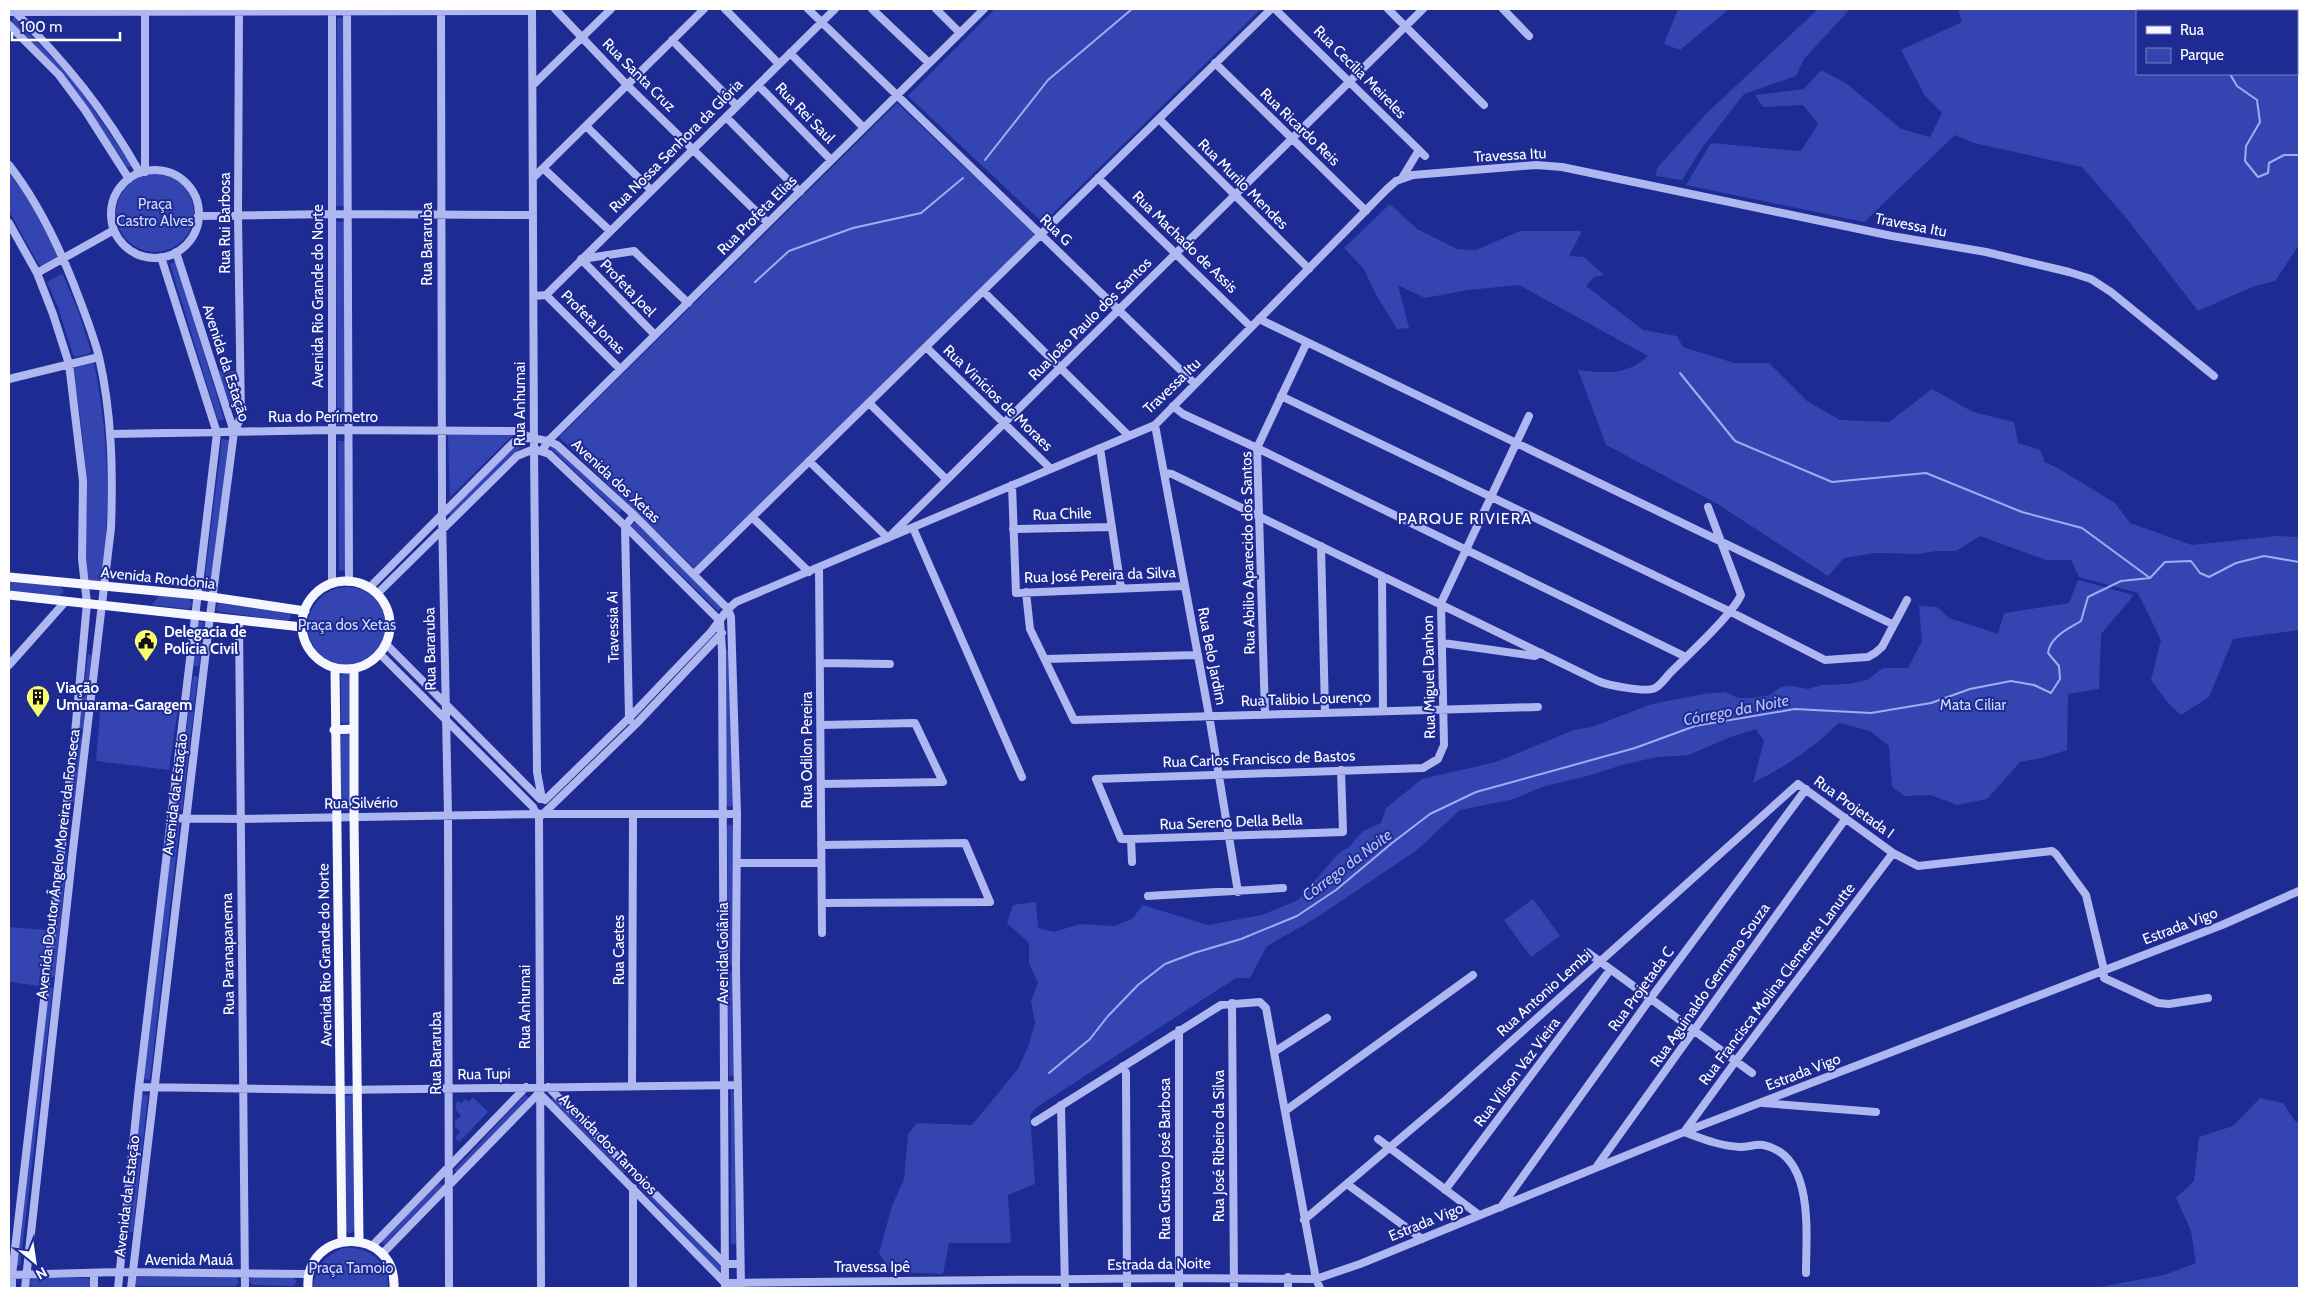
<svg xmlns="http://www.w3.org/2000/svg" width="2308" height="1297" font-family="Cabin,sans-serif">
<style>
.green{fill:#3445b2}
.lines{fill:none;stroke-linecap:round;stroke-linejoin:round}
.stream{stroke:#a1adf0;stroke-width:2}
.minor{stroke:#aeb7ef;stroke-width:8}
.major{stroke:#f6f6ff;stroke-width:9}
.labels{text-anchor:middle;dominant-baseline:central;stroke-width:4;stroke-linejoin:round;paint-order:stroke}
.street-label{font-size:15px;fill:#fff;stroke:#1d2b93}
.park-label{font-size:15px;fill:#d4dafa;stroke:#1d2b93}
.poi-label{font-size:15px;font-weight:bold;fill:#fff;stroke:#1d2b93;text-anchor:start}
.neighbourhood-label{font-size:16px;letter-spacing:1px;fill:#fff;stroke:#1d2b93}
.water-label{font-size:16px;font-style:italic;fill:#bac3f5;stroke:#1d2b93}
</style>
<rect width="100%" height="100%" fill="#1d2b93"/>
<path class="green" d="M 995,9 L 1261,9 L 1043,223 L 908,96 Z
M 1678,9 L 1729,9 L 1680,50 L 1664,44 Z
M 1818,9 L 1850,9 L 1804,59 L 1796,76 L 1744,94 L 1702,148 L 1682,180 L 1656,176 L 1657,168 L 1707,113 Z
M 1958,9 L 2273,9 L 2274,11 L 2137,11 L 2137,74 L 2297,74 L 2297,69 L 2299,69 L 2299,245 L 2275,281 L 2252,287 L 2198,311 L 2127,219 L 2082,167 L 1974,143 L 1955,135 L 1864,222 L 1686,185 L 1711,143 L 1801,151 L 1818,124 L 1803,105 L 1763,107 L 1755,95 L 1804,89 L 1821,70 L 1847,84 L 1901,129 L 1930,137 L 1942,113 L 1925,96 L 1901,50 L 1962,22 Z
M 14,17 L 73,80 L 131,164 L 131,167 L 127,167 C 93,114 56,66 11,22 Z
M 337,18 L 345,18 L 344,206 L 335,206 Z
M 897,103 L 1036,235 L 694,568 L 559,437 Z
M 9,172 L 32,206 L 58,255 L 57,258 L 42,266 L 39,265 L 9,211 Z
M116 213a39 39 0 1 1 78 0a39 39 0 1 1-78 0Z
M 1390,204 L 1417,229 L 1457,249 L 1476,250 L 1520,231 L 1582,231 L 1569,256 L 1584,257 L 1604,275 L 1594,277 L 1586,286 L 1643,330 L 1677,336 L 1683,347 L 1734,363 L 1769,363 L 1807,401 L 1840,420 L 1889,422 L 1932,389 L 1973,412 L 2014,422 L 2018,443 L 2040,450 L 2045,462 L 2061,470 L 2115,503 L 2130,523 L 2192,545 L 2277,536 L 2299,537 L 2299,630 L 2233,639 L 2209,697 L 2181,715 L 2168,703 L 2151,680 L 2161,640 L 2138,593 L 2079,577 L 2071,560 L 2046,560 L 1980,536 L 1956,551 L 1936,551 L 1919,554 L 1876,553 L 1844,558 L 1828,576 L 1716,503 L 1606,445 L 1578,370 C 1606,373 1626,376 1648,356 L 1519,285 L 1468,290 L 1425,298 L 1398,285 L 1409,328 L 1397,329 L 1375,293 L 1364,269 L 1344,248 Z
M 336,221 L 344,222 L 345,425 L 337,425 Z
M 176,262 L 224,419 L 218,421 L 170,264 Z
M 61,274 L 63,275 L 79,313 L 91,351 L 89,354 L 75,357 L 73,355 L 58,307 L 47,282 Z
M 94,363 C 109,438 110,498 103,574 L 101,581 L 87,581 C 84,551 87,520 86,489 C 85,448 80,409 72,368 Z
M 218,371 L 236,371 L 238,398 L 236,402 L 230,403 Z
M 514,434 L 450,497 L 448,435 Z
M 222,439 L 229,440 L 209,592 L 203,591 Z
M 338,441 L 346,441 L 346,571 L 339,570 Z
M 520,442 L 523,446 L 451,516 L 447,513 Z
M 554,444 L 622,509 L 619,513 L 550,448 Z
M 635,522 L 722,607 L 718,611 L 631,526 Z
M 2078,580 L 2134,595 L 2101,634 L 2099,689 L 2068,694 L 2067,750 L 2041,758 L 2020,762 L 1987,799 L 1957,805 L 1931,795 L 1905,796 L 1892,787 L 1889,746 L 1870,731 L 1839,723 C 1812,749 1786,766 1753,783 L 1764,741 L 1756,729 L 1728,738 L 1689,755 L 1657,757 L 1622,765 L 1591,775 L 1542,787 L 1514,799 L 1460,810 L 1417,850 L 1316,918 L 1267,946 L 1250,978 L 1236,978 L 1037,1107 L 1030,1115 L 1035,1184 L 1008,1195 L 1011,1243 L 949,1243 L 943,1274 L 891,1272 L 879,1253 L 892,1206 L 904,1179 L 908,1134 L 917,1123 L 972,1125 L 1018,1069 L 1028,1047 L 1035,1023 L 1031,1001 L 1038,983 L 1029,963 L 1029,943 L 1007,923 L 1013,905 L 1036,902 L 1038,928 L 1054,932 L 1080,924 L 1114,926 L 1132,919 L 1143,905 L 1208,925 L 1262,915 L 1298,900 L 1338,854 L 1350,846 L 1363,831 L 1381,823 L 1386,808 L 1422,779 L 1496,762 L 1574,730 L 1592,727 L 1652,704 L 1703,694 L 1725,692 L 1738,698 L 1752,698 L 1770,695 L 1781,687 L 1792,686 L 1808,689 L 1822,685 L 1848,684 L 1867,680 L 1883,668 L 1908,668 L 1922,641 L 1919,606 L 1937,607 L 1949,618 L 1998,634 L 2004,613 L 2069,603 Z
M 9,581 L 60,586 L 64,591 L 59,596 L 9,590 Z
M308 626a39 39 0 1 1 78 0a39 39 0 1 1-78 0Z
M 160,594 L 190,599 L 192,605 L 188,609 L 152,605 Z
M 218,603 L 290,612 L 291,617 L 288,621 L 220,612 L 216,610 Z
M 198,622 L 204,622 L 199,666 L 193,666 Z
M 729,649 L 733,805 L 729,807 L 726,805 L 725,650 Z
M 88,654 L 92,655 L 83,729 L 79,729 Z
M 346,673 L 350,675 L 350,722 L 344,724 L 341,722 L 341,675 Z
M 193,676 L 198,676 L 182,810 L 176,809 Z
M 101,700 L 178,708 L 169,770 L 96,761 Z
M 346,733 L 350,736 L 350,809 L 344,811 L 341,809 L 341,736 Z
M 78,737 L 82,738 L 75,802 L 71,801 Z
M 174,821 L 180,822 L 150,1080 L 144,1079 Z
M 730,824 L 733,826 L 734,964 L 731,966 L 729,964 L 727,826 Z
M 63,854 L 67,854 L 55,977 L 50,977 Z
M 1533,899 L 1560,936 L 1531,957 L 1504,920 Z
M 9,927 L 47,930 L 40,986 L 9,982 Z
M 732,971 L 734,1075 L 731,1077 L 729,1075 L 728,973 Z
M 49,987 L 53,988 L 20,1266 L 16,1266 Z
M 731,1089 L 734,1093 L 736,1243 L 734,1245 L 731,1243 Z
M 142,1095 L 148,1095 L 133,1232 L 127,1231 Z
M 353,1095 L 356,1229 L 350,1234 L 344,1230 L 344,1099 L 345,1096 Z
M 525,1095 L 529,1098 L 457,1173 L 454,1170 Z
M 473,1097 L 488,1112 L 459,1142 L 455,1138 L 460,1132 L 455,1127 L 455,1121 L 461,1116 L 456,1110 L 456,1103 L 458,1101 L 461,1103 L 465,1099 L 469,1102 Z
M 554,1097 L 628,1170 L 624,1173 L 551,1100 Z
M 2260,1098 L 2283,1103 L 2295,1121 L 2299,1123 L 2299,1288 L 2094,1288 L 2164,1275 L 2196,1263 L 2191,1231 L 2176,1198 L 2194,1181 L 2199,1137 L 2233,1126 Z
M 439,1183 L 443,1186 L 384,1245 L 381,1242 Z
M 641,1183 L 723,1268 L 719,1271 L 638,1186 Z
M 344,1248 C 369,1246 389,1262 388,1288 L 313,1288 C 315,1268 324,1255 344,1248 Z
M 138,1277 L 236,1277 L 239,1282 L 236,1286 L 138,1286 L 135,1284 L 136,1278 Z
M 252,1277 L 292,1277 L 297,1281 L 294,1286 L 291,1286 L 253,1285 L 248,1281 Z
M 41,1278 L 88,1278 L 91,1280 L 91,1286 L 87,1288 L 32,1287 L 30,1283 L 32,1279 Z"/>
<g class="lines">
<path class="stream" d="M 2145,9 L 2147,11
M 2230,74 L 2237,86 L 2257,100 L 2260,122 L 2246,146 L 2245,161 L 2258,177 L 2268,173 L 2269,163 L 2284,155 L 2299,155
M 985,160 L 1048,80 L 1132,9
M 755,282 L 789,251 L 853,228 L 921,213 L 963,178
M 1680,373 L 1735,441 L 1832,482 L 1926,473 L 2022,512 L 2082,528 L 2150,578
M 1049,1073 L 1090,1039 L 1108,1016 L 1138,985 L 1165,964 L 1194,953 L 1241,939 L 1297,916 L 1336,890 L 1392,843 L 1430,814 L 1476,792 L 1635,748 L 1695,726 L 1795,709 L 1871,713 L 1931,703 L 1970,689 L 2011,681 L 2034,685 L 2051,693 L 2060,679 L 2059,666 L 2048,653 C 2050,637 2068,629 2081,621 L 2088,597 L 2121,581 L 2150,578 L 2165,562 L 2191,561 L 2200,573 L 2209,577 L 2236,563 L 2264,556 L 2299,562"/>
<path class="minor" d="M 347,9 L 349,582
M 441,9 L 442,514 L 448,815 L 449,1288
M 532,9 L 534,449 L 537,772 L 542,799
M 555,9 L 627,85 L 768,223
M 725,9 L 779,64
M 808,9 L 1195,384
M 872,9 L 929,63
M 936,9 L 960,33
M 1275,9 L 1425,156
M 1388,9 L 1484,105
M 1503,9 L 1529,36
M 9,12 L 532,11
M 15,12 C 66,62 105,111 140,173
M 9,25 L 59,75 L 85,110 L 129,179
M 672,40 L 737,106
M 790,53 L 864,128
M 1215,63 L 1366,211
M 533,85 L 611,9
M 758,85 L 831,160
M 726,117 L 800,192
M 1159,119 L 1309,269
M 586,126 L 651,190
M 9,165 C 37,201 57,242 74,285 C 83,309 93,333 99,357 C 112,414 113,471 111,528 L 73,849 L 25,1288
M 543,168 L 610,231
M111 214a44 44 0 1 1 88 0a44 44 0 1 1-88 0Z
M 145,172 L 145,12
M 533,178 L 704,9
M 1098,178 L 1251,327
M 1402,178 L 1419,150
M 198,216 L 332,214 L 533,215
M 9,223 L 37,273 L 53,314 L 69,364 L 83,481 L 82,559 L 87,603 L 75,733 L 12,1275 L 12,1288
M 581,259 L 655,335
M 582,259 L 634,251 L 688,303
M 37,273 L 114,230
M 983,291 L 1129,436
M 546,295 L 620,369
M 534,296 L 546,295 L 835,9
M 1259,319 L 1892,624
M 926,347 L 1051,469
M 9,379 L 99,357
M 1281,396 L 1729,611 L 1825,660 L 1868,657 L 1875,653 L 1882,647 L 1907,600
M 869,403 L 946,479
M 1173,406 L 1183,414 L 1257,448 L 1686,657
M 1155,425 L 1209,715 L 1238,892
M 234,432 L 241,417 L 238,216 L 239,9
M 111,434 L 332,430 L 515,431 L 532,438
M 1100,448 L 1121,588
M 542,451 L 549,440 L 984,9
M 809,461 L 888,538
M 1164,473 L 1172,474 L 1598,681 C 1607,685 1646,693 1655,688 C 1661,685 1666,677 1671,672 C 1689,654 1731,616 1741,595 L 1708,507
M 1012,485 L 1016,593 L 1185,586
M 752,517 L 809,572
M 913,528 L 1022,777
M 1013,529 L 1112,527
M 891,535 L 1423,9
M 1321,546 L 1325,712
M 819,567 L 822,933
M 694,574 L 1271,9
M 1382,576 L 1383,710
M 332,584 L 332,9
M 369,588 L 514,442 C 526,435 545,439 557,445 L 634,515 L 728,609 L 731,617 L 737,814 L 736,969 L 741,1288
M 1026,592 L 1030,629 L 1074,720 L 1538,707
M 377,594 L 517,456 L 534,449 L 549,454 L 625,526 L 720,621 L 722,650 L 725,1288
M 239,620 L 245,1288
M 1443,643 L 1535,656 L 1541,653
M 386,644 L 540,799
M 380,654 L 533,807 L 535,812 L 542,815 L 636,724 L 722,633
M 1045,659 L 1198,655
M 821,663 L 890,664
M 9,665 L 65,602
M 1265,714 L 1257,448 L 1307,342
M 630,720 L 629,718 L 625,526 L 634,515
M 821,725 L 915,723 L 943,782 L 821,784
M 1341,770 L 1343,832 L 1131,839 L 1121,839 L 1096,779 L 1423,768 L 1438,759 L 1444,745 L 1441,603 L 1529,416
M 545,800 L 629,718 L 711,632 L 728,609 L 736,602 L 1155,425 L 1386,190 L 1396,181 L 1413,175 L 1536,165 L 1562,167 L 1892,236 L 1986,252 L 2069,272 L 2091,279 L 2111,292 L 2214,376
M 545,814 L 737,814
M 539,815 L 541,1288
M 172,818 L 240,819 L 537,814
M 1131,839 L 1132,862
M 821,845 L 965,843 L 990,902 L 822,903
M 737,863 L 821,863
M 1148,896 L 1283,888
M 1587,952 L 1752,1073
M 1232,1003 L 1234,1288
M 1179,1030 L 1179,1288
M 1123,1066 L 1126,1073 L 1127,1288
M 632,1086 L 633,815
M 139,1087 L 340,1090 L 738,1085
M 548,1087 L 725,1264 L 740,1264
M 539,1093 L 725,1283
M 1763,1103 L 1876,1112
M 1061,1105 L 1065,1288
M 1285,1111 L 1473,975
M 1035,1122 L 1221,1005 L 1260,1002 L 1266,1008 L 1274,1052
M 1378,1139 L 1479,1215
M 1597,1166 L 1846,818
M 1347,1184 L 1422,1239
M 633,1188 L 633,1288
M 1445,1190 L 1610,970
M 1501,1207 L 1650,999 L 1806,789
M 1304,1220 L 1448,1098 L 1798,784 L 1893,853 L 1918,866 L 2052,851 L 2056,854 L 2086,895 L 2104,970 L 2104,978 L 2158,1003 L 2169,1004 L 2208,998
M 372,1246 L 526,1087
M 382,1254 L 539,1093
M 1806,1273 C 1806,1234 1815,1155 1763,1145 C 1756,1144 1747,1147 1740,1147 C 1720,1146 1703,1139 1684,1132 L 1735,1062 L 1893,853
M 9,1275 L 118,1272 L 309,1274
M 1288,1277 L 1288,1288
M 725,1283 L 1179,1278 L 1316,1279 L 1360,1264 L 1684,1132 L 2222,925 L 2299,891
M 94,1288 L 94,1273
M 118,1288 L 139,1087 L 217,433 L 161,257
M 131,1288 L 210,616 L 234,432 L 176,252
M 1320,1288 L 1316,1279 L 1274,1052 L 1327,1018"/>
<path class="major" d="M 9,577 L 198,595 L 305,611
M302 625a44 44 0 1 1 88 0a44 44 0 1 1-88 0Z
M 9,595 L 302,627
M 335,668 L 342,1242
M 354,669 L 354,817 L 359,1242
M 334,730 L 353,729
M 308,1288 C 304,1227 397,1225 394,1288"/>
</g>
<defs>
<g id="civic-pin" transform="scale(1.25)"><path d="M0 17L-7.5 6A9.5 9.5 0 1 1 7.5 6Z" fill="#fafe6d" stroke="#1d2b93"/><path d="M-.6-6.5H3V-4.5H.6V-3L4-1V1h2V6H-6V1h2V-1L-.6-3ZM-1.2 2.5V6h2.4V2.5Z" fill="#111"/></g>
<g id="building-pin" transform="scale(1.25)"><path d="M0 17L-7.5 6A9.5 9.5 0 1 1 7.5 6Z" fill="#fafe6d" stroke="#1d2b93"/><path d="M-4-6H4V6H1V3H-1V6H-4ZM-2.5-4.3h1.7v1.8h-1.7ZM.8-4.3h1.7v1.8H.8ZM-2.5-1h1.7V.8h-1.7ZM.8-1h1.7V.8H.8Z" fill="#111"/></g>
</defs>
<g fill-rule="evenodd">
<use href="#civic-pin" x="146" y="641"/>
<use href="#building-pin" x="38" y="697"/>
</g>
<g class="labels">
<g class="street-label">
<text transform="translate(1360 72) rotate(45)">Rua Cecília Meireles</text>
<text transform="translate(639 75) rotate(45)">Rua Santa Cruz</text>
<text transform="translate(805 113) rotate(46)">Rua Rei Saul</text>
<text transform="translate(1300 127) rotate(44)">Rua Ricardo Reis</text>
<text transform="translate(676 146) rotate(-45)">Rua Nossa Senhora da Glória</text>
<text transform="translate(1510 155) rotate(-3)">Travessa Itu</text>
<text transform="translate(1243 184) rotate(45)">Rua Murilo Mendes</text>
<text transform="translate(757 215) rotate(-45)">Rua Profeta Elias</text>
<text transform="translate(225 223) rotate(-90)">Rua Rui Barbosa</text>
<text transform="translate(1911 225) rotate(11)">Travessa Itu</text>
<text transform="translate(1056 230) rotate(44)">Rua G</text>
<text transform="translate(1185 242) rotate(44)">Rua Machado de Assis</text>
<text transform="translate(427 244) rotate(-90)">Rua Bararuba</text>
<text transform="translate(628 288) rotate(46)">Profeta Joel</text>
<text transform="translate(318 296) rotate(-90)">Avenida Rio Grande do Norte</text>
<text transform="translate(1090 319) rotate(-45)">Rua João Paulo dos Santos</text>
<text transform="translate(593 322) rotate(45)">Profeta Jonas</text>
<text transform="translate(226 363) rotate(72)">Avenida da Estação</text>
<text transform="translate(1172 386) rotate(-44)">Travessa Itu</text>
<text transform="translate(998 398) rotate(44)">Rua Vinícios de Moraes</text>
<text transform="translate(520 404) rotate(-90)">Rua Anhumai</text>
<text x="323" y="417">Rua do Perímetro</text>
<text transform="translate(616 481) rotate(43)">Avenida dos Xetas</text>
<text transform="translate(1062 514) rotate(-2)">Rua Chile</text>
<text transform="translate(1248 553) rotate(-91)">Rua Abilio Aparecido dos Santos</text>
<text transform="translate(1100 575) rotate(-2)">Rua José Pereira da Silva</text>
<text transform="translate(158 578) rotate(6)">Avenida Rondônia</text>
<text transform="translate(613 627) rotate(-91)">Travessia Ai</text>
<text transform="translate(430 649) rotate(-91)">Rua Bararuba</text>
<text transform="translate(1212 656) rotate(79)">Rua Belo Jardim</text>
<text transform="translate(1429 677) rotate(-91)">Rua Miguel Danhon</text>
<text transform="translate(1306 699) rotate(-2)">Rua Talibio Lourenço</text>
<text transform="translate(807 750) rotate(-90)">Rua Odilon Pereira</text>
<text transform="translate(1259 759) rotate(-2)">Rua Carlos Francisco de Bastos</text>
<text transform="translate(175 794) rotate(-83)">Avenida da Estação</text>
<text transform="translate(361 803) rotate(-1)">Rua Silvério</text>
<text transform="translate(1854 807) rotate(36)">Rua Projetada I</text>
<text transform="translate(1231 822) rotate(-2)">Rua Sereno Della Bella</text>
<text transform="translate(58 864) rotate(-83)">Avenida Doutor Ângelo Moreira da Fonseca</text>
<text transform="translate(2180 926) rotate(-21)">Estrada Vigo</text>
<text transform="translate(619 950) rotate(-90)">Rua Caetes</text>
<text transform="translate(723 953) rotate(-90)">Avenida Goiânia</text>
<text transform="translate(228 954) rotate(-91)">Rua Paranapanema</text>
<text transform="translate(325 955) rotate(-91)">Avenida Rio Grande do Norte</text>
<text transform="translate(1777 984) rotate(-53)">Rua Francisca Molina Clemente Lanutte</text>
<text transform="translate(1710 985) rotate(-55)">Rua Aguinaldo Germano Souza</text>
<text transform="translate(1641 989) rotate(-54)">Rua Projetada C</text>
<text transform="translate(1544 993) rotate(-42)">Rua Antonio Lembi</text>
<text transform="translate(525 1007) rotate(-90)">Rua Anhumai</text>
<text transform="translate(436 1053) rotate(-90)">Rua Bararuba</text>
<text transform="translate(1517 1072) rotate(-53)">Rua Vilson Vaz Vieira</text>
<text transform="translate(1803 1072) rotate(-21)">Estrada Vigo</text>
<text transform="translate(484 1074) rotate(-1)">Rua Tupi</text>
<text transform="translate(608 1144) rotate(46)">Avenida dos Tamoios</text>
<text transform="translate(1219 1146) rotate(-90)">Rua José Ribeiro da Silva</text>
<text transform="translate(1165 1159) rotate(-90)">Rua Gustavo José Barbosa</text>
<text transform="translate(127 1196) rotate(-83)">Avenida da Estação</text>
<text transform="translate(1426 1222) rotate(-22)">Estrada Vigo</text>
<text x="189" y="1260">Avenida Mauá</text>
<text transform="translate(1159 1264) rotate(-1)">Estrada da Noite</text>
<text x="872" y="1267">Travessa Ipê</text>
</g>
<g class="park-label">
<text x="155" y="204">Praça<tspan x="155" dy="17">Castro Alves</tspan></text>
<text x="347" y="625">Praça dos Xetas</text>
<text x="1973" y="705">Mata Ciliar</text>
<text x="351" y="1268">Praça Tamoio</text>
</g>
<g class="poi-label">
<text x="164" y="632">Delegacia de<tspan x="164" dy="17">Polícia Civil</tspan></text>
<text x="56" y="688">Viação<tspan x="56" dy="17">Umuarama-Garagem</tspan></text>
</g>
<g class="neighbourhood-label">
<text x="1465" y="518">PARQUE RIVIERA</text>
</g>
<g class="water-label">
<text transform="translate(1736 710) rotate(-11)">Córrego da Noite</text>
<text transform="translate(1347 865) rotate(-37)">Córrego da Noite</text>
</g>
</g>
<rect width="2308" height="1297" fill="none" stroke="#ffffff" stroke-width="20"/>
<rect x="2136" y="10" width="162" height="65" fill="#1d2b93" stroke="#7780be"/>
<rect x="2146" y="26" width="25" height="8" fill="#f6f6ff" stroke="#7780be"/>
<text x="2180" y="35" font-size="15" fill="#ffffff">Rua</text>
<rect x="2146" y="48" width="25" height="15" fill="#3445b2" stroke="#7780be"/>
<text x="2180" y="60" font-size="15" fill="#ffffff">Parque</text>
<g transform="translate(35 1262) rotate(150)" stroke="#1d2b93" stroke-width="4" paint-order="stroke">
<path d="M0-4L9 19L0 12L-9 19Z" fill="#ffffff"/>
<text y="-8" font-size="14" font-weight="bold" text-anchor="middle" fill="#ffffff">N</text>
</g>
<path d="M12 32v8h108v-8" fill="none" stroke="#ffffff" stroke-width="2.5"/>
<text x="20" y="32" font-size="15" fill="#ffffff" stroke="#1d2b93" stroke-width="4" paint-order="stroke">100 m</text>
</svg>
